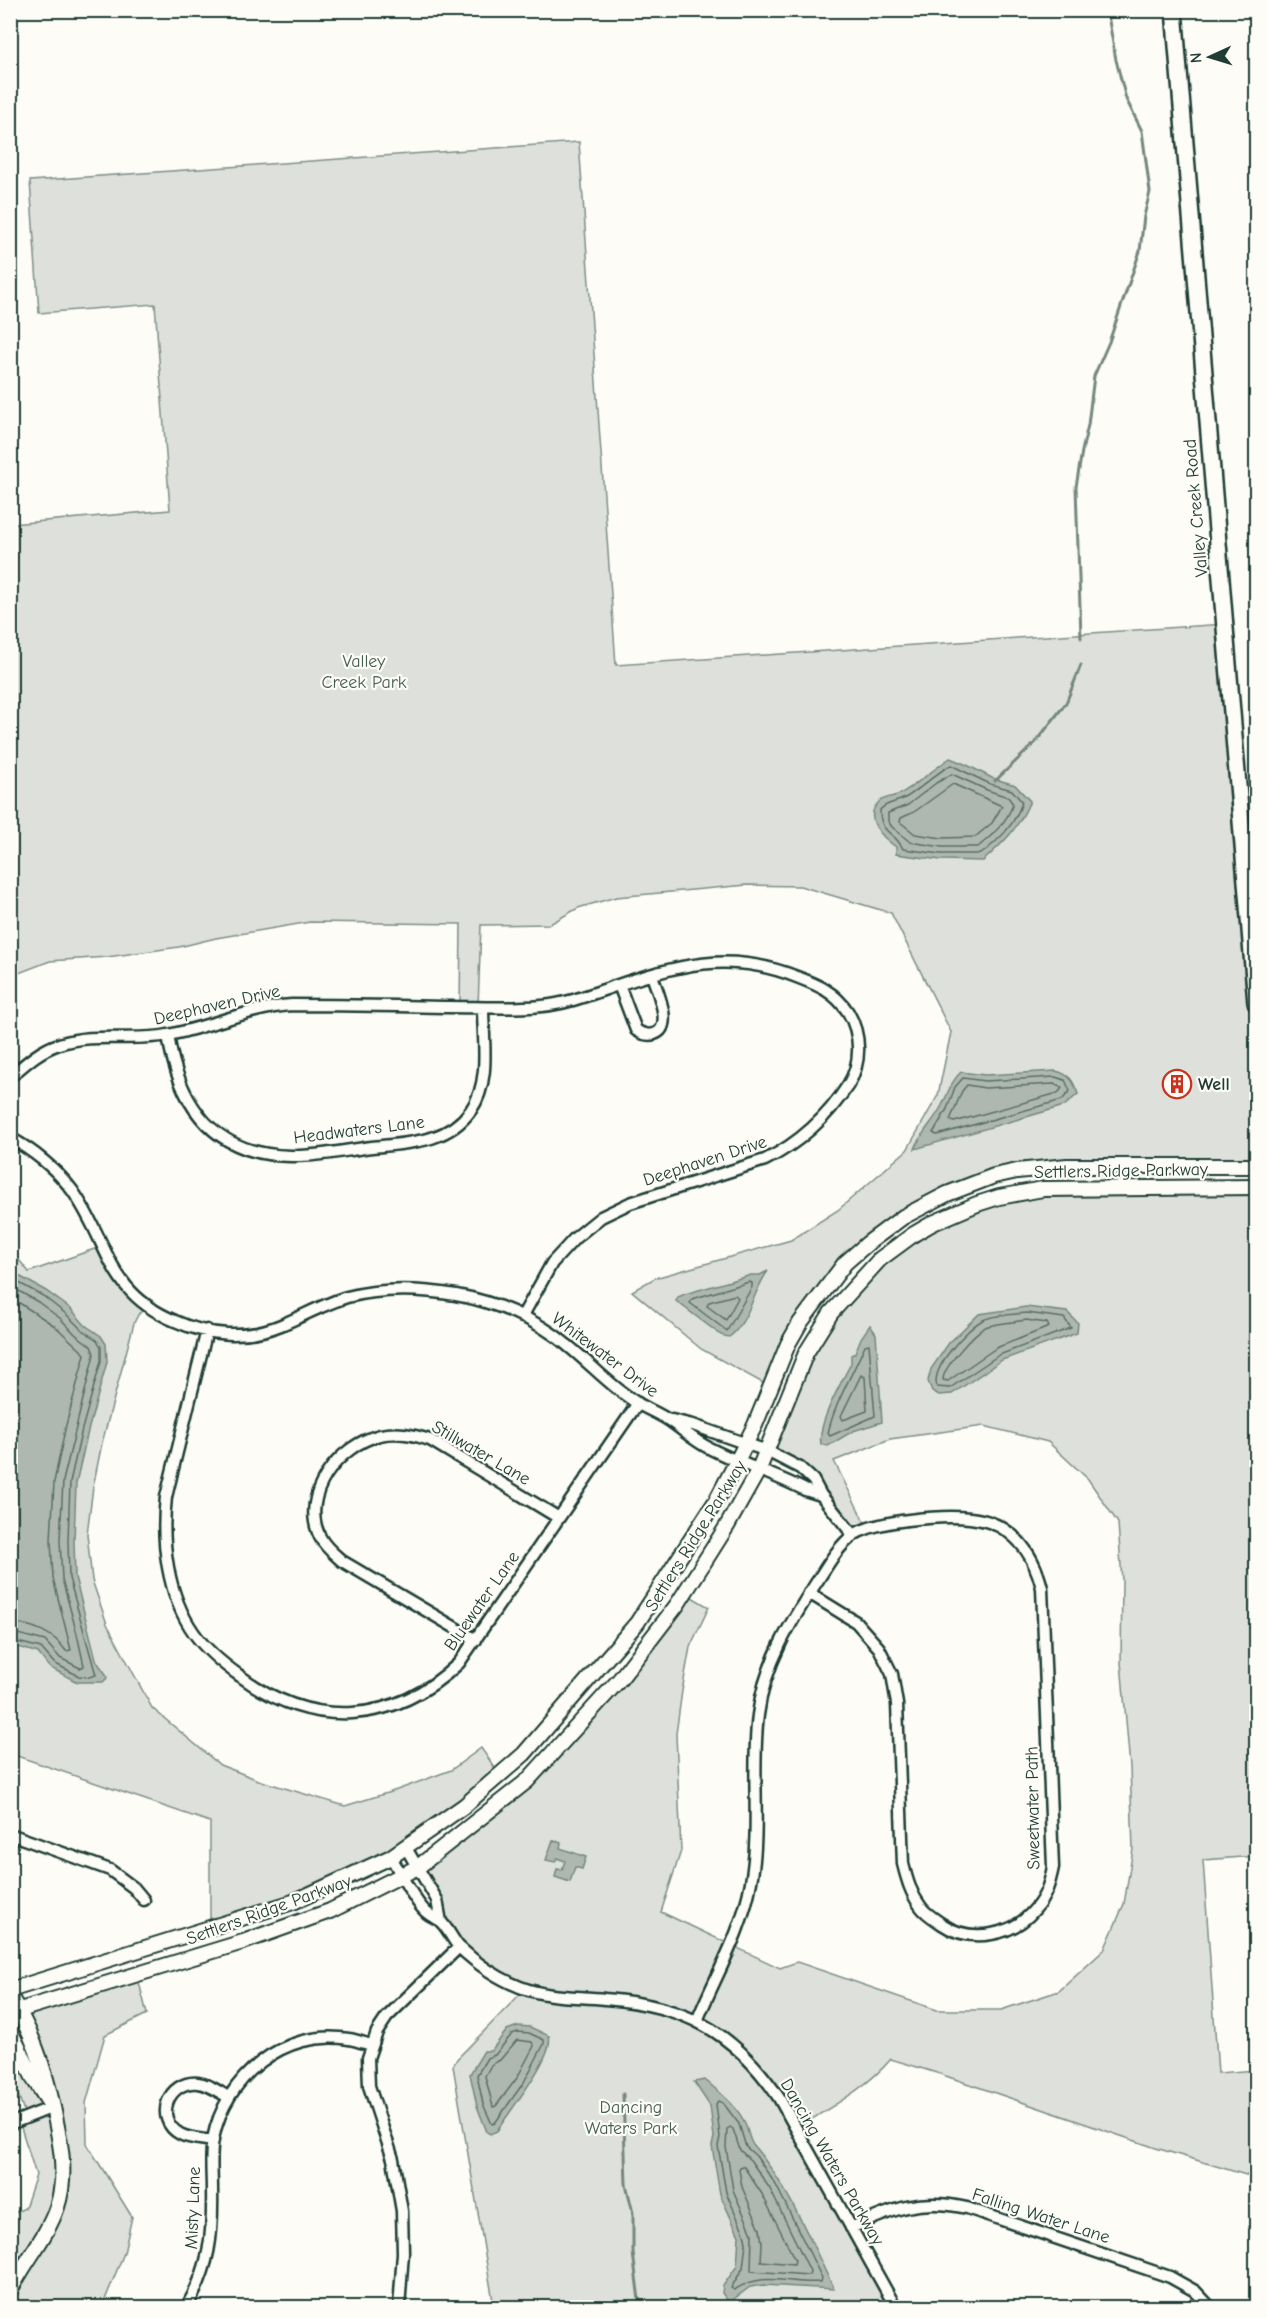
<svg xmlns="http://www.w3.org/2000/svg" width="1267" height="2318" font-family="'Comic Neue',sans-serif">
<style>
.green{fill:#dde0db;stroke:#7e8e88;stroke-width:1.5}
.water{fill:#aeb8b1;stroke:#75877f;stroke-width:1.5}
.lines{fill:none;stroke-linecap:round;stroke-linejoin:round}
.shore{stroke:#586e66;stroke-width:1.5}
.stream{stroke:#75877f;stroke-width:3}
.minor-casing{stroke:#1f3d34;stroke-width:15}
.tertiary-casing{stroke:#1f3d34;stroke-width:18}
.secondary-casing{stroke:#1f3d34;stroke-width:20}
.minor{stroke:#fdfcf7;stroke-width:10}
.tertiary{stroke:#fdfcf7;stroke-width:14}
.secondary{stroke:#fdfcf7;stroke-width:15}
.labels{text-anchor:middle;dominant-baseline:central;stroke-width:4.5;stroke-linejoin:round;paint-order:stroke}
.street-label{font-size:18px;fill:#1f3d34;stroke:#fdfcf7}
.park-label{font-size:18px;fill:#455e55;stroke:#fdfcf7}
.poi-label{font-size:18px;font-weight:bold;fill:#1f3d34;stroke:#fdfcf7;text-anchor:start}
</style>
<rect width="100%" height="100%" fill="#fdfcf7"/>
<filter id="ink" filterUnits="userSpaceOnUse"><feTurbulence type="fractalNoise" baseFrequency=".0167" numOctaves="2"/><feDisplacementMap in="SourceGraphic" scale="12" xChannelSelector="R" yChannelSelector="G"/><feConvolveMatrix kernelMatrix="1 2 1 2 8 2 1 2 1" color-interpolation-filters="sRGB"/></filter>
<g filter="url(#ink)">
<path class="green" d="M 579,142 L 616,665 L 1225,624 L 1256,1003 L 1256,1166 L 1040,1168 L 924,1204 L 827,1284 L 770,1387 L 701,1349 L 632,1291 L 655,1278 L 791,1240 L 838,1210 L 907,1150 L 938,1095 L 951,1032 L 891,913 L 800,886 L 747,885 L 616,897 L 578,908 L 550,924 L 481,925 L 478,1007 L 460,1007 L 461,924 L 310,922 L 216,938 L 179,947 L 107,957 L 50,961 L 11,976 L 10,933 L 13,931 L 10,895 L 11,524 L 170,510 L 155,304 L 39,313 L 30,181 Z
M 1256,1187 L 1256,1856 L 1203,1860 L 1218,2073 L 1256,2070 L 1256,2178 L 1156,2148 L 940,2074 L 891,2059 C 866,2089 829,2108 796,2129 L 896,2307 L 494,2307 L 453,2066 L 457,2059 L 525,1989 L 459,1947 L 418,1867 L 527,1781 L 685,1593 L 709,1607 L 690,1647 L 682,1691 L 676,1734 L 681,1851 L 661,1912 L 780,1968 L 797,1962 L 937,2010 L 1001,2010 L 1059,1991 L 1104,1950 L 1124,1904 L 1133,1849 L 1130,1767 L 1121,1662 L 1122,1581 L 1118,1523 L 1088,1479 L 1048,1442 L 984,1426 L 890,1439 L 834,1461 L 868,1529 L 853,1535 L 813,1480 L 767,1451 L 806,1353 L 895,1247 L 999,1197 Z
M 103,1246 L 147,1306 L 138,1315 L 134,1323 L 102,1443 L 93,1487 L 87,1534 L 92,1580 L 107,1624 L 152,1708 L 220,1765 L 261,1781 L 345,1806 L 397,1790 L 451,1770 L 481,1748 L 500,1775 L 391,1857 L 210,1928 L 210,1822 L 11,1754 L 10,1249 L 29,1272 Z
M 137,1974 L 147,2014 L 105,2035 L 86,2103 L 87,2144 L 132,2217 L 124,2253 L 102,2307 L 11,2308 L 11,2214 L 25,2208 L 36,2175 L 19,2121 L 26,2117 L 11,2074 L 11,2013 Z"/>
<path class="water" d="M 950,758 L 967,765 L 992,778 L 1015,785 L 1030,801 C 1018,829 1005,841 983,861 L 941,860 L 896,854 L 896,847 C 883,838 862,818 879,802 C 884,797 894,797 900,794 C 916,785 934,769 950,758 Z
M 1056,1071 C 1070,1075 1073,1080 1078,1094 L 1064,1106 L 915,1149 C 920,1134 932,1123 940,1109 C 948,1095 950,1082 961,1072 L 985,1075 Z
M 10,1271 L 46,1291 L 71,1309 L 85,1325 L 101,1336 L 106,1344 L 107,1362 L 88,1431 L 76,1483 L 74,1541 L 75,1577 L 96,1659 C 99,1667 106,1671 107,1678 L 103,1682 L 77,1682 L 49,1667 L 38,1653 L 11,1645 Z
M 768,1271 C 754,1289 748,1324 729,1337 L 721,1335 L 676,1301 L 678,1297 L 685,1294 L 751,1275 L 760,1275 Z
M 1026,1307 L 1067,1312 L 1078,1323 L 1077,1333 L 1002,1360 L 952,1394 L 939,1395 L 932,1391 L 928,1381 L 931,1369 L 949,1343 L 979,1314 Z
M 870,1325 L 876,1334 L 882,1422 L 853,1431 L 828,1446 L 821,1444 C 817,1423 842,1382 851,1363 L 851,1355 L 855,1353 L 861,1338 Z
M 553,1840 L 561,1843 L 560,1848 L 586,1857 L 582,1869 L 575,1867 L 570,1882 L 555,1877 L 557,1869 L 562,1870 L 565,1861 L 557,1858 L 555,1862 L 546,1860 Z
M 518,2026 L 530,2027 L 549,2036 C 555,2055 508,2113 497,2131 L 490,2134 L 487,2132 L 477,2106 L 470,2074 L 484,2051 L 491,2051 L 507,2030 Z
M 705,2080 C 719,2092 738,2106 745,2124 C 748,2130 749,2139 753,2145 C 789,2187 810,2240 834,2289 L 763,2285 L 750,2287 L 731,2301 L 728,2301 L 722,2293 L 723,2286 L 737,2266 L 739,2236 L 720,2194 L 712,2146 L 714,2137 L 710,2106 L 694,2082 Z"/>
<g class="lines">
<path class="shore" d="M 951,765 L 990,784 L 1012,790 L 1022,802 C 1015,825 999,840 981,854 L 941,854 L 903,849 C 895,831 880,835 880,810 C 886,802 896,803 905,798 C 921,789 934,774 951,765 Z
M 952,774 L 987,790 L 1008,797 L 1013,804 C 1007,822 993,835 978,847 L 942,847 L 910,842 L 892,827 L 888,821 L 888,813 L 908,805 L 936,783 Z
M 953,784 L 1002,806 L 992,823 L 975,837 L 942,838 L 915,834 L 900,822 L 901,818 L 914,812 Z
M 1055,1077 L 1065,1080 L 1070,1091 L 1062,1100 L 937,1135 L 933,1133 L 947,1109 L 955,1087 L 963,1078 L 985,1081 Z
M 1054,1084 L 1062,1088 L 1058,1093 L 954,1122 L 950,1120 L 962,1091 L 967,1085 L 985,1088 Z
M 10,1278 L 43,1296 L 66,1314 L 81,1329 L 97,1340 L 101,1347 L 101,1361 L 82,1429 L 70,1482 L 68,1541 L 69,1578 L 96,1675 L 89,1677 L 79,1676 L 54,1663 L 41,1648 L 10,1640
M 749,1282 L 752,1283 L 752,1287 L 727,1331 L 690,1303 L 692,1299 Z
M 10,1286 L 38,1302 L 61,1319 L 75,1334 L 91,1346 L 94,1354 L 63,1481 L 60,1540 L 62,1579 L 77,1634 L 84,1666 L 80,1668 L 60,1658 L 45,1641 L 10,1632
M 735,1295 L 738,1298 L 726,1320 L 707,1306 L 709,1302 Z
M 10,1297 L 55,1326 L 85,1354 L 66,1425 L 54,1482 L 51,1541 L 53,1578 L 71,1650 L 66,1651 C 54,1633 32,1624 10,1623
M 1027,1313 L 1064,1318 L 1071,1328 L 999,1355 L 950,1388 L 937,1387 C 930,1368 966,1330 981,1321 C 990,1315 1016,1314 1027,1313 Z
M 1026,1320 L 1047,1323 L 1049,1327 L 996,1348 L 948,1381 L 943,1380 C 943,1367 976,1330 988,1326 C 1000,1323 1014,1322 1026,1320 Z
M 869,1344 L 875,1416 L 830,1436 L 828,1433 C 835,1402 853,1374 865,1345 Z
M 861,1375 L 865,1377 L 867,1411 L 843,1420 L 841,1416 Z
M 518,2032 L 529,2033 L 544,2040 L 544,2044 L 524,2082 L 495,2123 L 492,2124 L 483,2104 L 477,2075 L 487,2058 L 495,2055 L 512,2034 Z
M 517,2040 L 532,2042 L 534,2046 L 517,2078 L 496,2106 L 493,2107 L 485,2076 L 491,2065 L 500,2060 Z
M 718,2101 L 723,2103 L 739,2124 L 746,2147 L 756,2156 L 776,2185 L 822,2278 L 821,2282 C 787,2285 766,2270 734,2290 L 731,2288 L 743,2268 L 746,2243 L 744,2233 L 726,2192 L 718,2146 L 720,2137 L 716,2104 Z
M 730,2127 L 733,2129 L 740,2150 L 751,2161 L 770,2189 L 810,2271 L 809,2275 L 751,2271 L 752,2233 L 733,2190 L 726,2147 L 727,2129 Z
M 741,2166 L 744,2167 L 762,2194 L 795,2260 L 794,2264 L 761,2261 L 762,2243 L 760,2229 L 742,2187 L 739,2169 Z"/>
<path class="stream" d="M 1081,638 L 1076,487 L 1082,451 L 1088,425 L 1094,376 L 1109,342 L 1140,251 L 1144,216 L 1150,192 L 1142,131 L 1126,99 L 1116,60 L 1107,10
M 995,781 L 1035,743 L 1066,703 L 1081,665
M 623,2094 L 626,2184 L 633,2213 L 633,2253 L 640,2308
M 725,2308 L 728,2301"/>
<g class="minor-casing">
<path id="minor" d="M 619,985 L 636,1030 C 642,1034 647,1036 654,1034 C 675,1028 656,989 652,975
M 168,1035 C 179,1106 214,1155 291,1156 C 317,1157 346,1150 372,1147 C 408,1143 448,1143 471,1110 C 491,1082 483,1040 483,1008
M 10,1077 C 25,1064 40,1050 59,1044 C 94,1032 132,1042 168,1035 C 210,1027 249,1008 292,1005 C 344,1005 395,1006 447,1007 C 478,1007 511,1009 542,1006 C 566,1004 589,995 612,987 C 677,965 730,950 797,977 C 818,985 835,992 848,1012 C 861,1034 862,1063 848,1085 C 828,1117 798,1144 765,1160 L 630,1203 L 601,1217 L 575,1238 L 552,1263 L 522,1317
M 10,1138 C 33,1150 57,1170 72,1190 C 110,1243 106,1292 175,1321 C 208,1336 247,1339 281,1325 C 303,1316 324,1304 347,1297 C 381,1288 421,1289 456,1295 C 496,1302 536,1319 567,1345 C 591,1364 611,1387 637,1403 C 647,1409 660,1414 670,1421 C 683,1430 695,1441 709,1448 C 740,1464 774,1474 805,1490 L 821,1495
M 207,1330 L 166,1497 C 161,1541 167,1595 194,1633 C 206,1650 223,1664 240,1676 C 313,1730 394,1725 459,1663 L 638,1403
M 672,1420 L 693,1425 L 767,1451 L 800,1468 L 813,1480 L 821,1495 L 853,1535
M 476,1640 L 342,1561 C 334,1554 325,1547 320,1537 C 299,1495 339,1445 380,1435 C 398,1431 414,1435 430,1440 L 559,1518
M 10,1834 L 110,1870 L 134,1888 L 144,1900
M 406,1848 L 437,1900 L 441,1922
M 391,1857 C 400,1872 414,1901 425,1911 C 429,1916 436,1917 440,1921 C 448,1928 452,1939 459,1947 C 476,1963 497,1978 520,1987 C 548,1998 575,1996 605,1999 C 684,2005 734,2031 779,2098 L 896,2308
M 697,2021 C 716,1974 742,1933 751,1882 C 761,1827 751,1771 758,1715 C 764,1665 791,1621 818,1580 C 828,1564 839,1545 855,1534 C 879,1520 942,1515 970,1518 C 1011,1522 1033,1551 1042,1588 L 1053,1867 C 1050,1882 1046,1897 1035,1909 C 1013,1936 971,1944 942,1924 C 935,1919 926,1914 921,1907 C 911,1894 907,1880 903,1864 L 897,1704 L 892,1674 L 879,1648 L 856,1622 L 809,1593
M 10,2124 L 53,2107
M 213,2141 C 202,2139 189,2139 180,2134 C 153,2119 168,2080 198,2083 C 209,2084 219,2092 228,2097
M 851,2228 C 893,2209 921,2197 967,2208 L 1170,2277 L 1195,2291 L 1211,2308
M 186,2308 C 210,2267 213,2235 212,2189 C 212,2173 210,2155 213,2139 C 225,2077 284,2028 349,2039 C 356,2040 364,2043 371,2045
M 399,2308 L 403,2253 L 402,2211 L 393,2159 L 369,2086 L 368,2058 L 377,2032 L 387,2017 L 459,1947"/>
</g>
<g class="tertiary-casing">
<path id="tertiary" d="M 10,1990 L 293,1902 L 391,1857 L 464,1806 L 524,1754 L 637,1623 L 716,1501 L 737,1461 L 755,1425 L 788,1344 L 800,1323 L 845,1263 L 868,1243 L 903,1217 L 947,1194 L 994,1176 L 1017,1171 L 1067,1166 L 1256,1166
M 10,1996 C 32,2032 44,2066 53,2107 C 60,2141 68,2173 57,2207 C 47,2237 24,2262 10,2291
M 10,2013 L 243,1942 L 330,1911 L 418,1867 L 527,1781 L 620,1679 L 677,1605 L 727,1526 L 759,1469 L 806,1353 L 831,1313 L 880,1259 L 914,1234 L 933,1223 L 977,1204 L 999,1197 L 1043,1189 L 1256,1187
M 10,2031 L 35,2081 L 48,2101"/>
</g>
<g class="secondary-casing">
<path id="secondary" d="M 1174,10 L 1256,1003"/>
</g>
<use href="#minor" class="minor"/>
<use href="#tertiary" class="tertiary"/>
<use href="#secondary" class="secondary"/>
</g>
</g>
<defs>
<g id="building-ring" transform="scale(1.5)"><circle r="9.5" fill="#fdfcf7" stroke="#c8321e" stroke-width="1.5"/><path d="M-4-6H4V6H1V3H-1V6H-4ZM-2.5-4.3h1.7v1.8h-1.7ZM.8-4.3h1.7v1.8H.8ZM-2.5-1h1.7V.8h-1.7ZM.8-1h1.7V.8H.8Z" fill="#c8321e"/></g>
</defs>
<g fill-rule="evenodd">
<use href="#building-ring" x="1177" y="1084"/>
</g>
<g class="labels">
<g class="street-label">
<text transform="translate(1196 508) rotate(-95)">Valley Creek Road</text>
<text transform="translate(217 1005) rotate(-13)">Deephaven Drive</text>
<text transform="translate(359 1130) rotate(-7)">Headwaters Lane</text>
<text transform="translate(705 1161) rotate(-18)">Deephaven Drive</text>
<text transform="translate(1121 1171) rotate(-1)">Settlers Ridge Parkway</text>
<text transform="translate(605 1355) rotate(37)">Whitewater Drive</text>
<text transform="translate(481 1453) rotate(30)">Stillwater Lane</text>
<text transform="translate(696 1536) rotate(-58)">Settlers Ridge Parkway</text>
<text transform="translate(482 1601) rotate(-55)">Bluewater Lane</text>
<text transform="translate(1033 1808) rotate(-91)">Sweetwater Path</text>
<text transform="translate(269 1910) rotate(-20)">Settlers Ridge Parkway</text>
<text transform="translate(832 2162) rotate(60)">Dancing Waters Parkway</text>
<text transform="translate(193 2208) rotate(-88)">Misty Lane</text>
<text transform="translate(1041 2216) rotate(18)">Falling Water Lane</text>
</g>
<g class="park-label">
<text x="364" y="661">Valley<tspan x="364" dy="21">Creek Park</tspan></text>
<text x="631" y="2107">Dancing<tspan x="631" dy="21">Waters Park</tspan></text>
</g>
<g class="poi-label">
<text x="1198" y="1084">Well</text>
</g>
</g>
<rect width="1267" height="2318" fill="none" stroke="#fdfcf7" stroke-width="36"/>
<rect x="18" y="18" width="1231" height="2282" fill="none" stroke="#1f3d34" stroke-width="2" filter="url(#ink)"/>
<g transform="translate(1210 57) rotate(266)" stroke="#fdfcf7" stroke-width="4.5" paint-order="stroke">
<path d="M0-4.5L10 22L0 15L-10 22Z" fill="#1f3d34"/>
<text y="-9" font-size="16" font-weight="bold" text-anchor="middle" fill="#1f3d34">N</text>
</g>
</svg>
